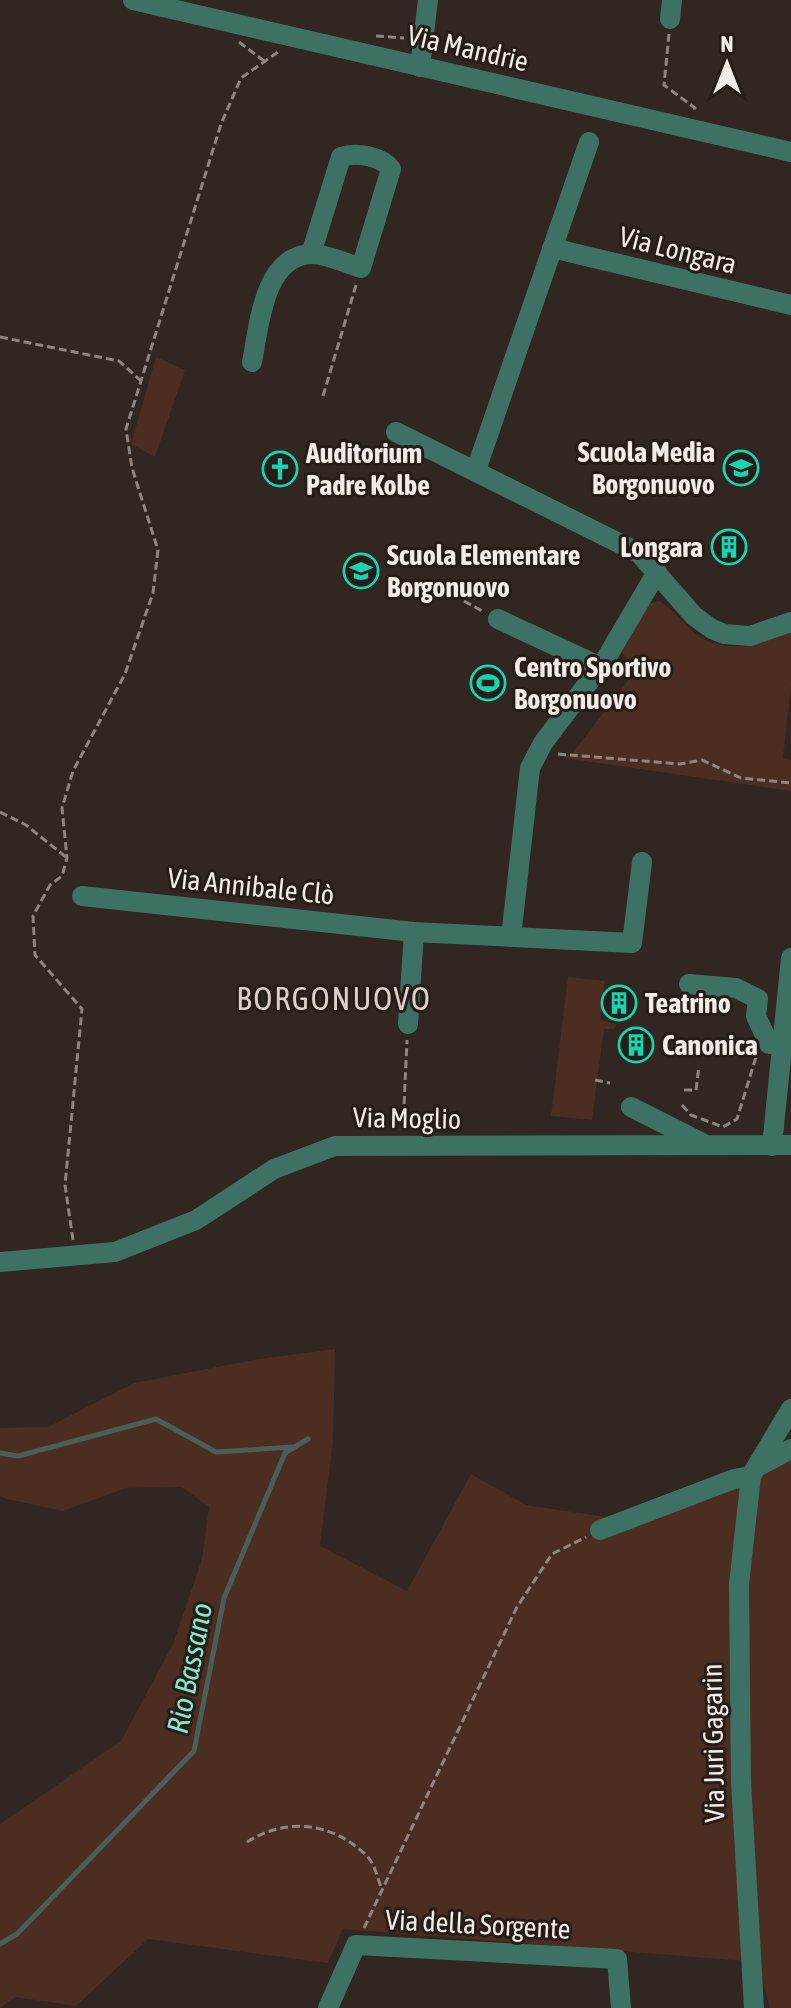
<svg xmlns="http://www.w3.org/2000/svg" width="791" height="2008" font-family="'Asap Condensed',sans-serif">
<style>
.green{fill:#4b2e21}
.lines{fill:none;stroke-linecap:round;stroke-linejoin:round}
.stream{stroke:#495e57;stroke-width:5}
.path{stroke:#8e8480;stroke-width:3;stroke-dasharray:8 4;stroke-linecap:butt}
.minor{stroke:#3d7163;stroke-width:20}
.labels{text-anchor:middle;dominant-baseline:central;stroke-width:6;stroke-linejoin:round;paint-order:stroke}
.street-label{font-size:28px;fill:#f3ebe8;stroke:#271d18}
.poi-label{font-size:28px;font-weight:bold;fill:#f3ebe8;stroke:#271d18;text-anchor:start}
.water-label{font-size:30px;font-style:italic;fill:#82e8ce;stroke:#271d18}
.quarter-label{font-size:32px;letter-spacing:2px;fill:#decfc9;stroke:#271d18}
</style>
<rect width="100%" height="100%" fill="#312621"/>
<path class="green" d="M 156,357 L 185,370 L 155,457 L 131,444 Z
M 659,601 C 674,609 683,624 696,634 C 724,656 761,644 791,632 L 791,685 L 783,758 L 791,760 L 791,791 L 564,758 L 565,754 L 572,754 L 633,674 L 633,667 L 622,652 L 649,604 Z
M 568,977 L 605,981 L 600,1020 L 617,1024 L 614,1029 L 604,1029 L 592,1120 L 551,1116 Z
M 335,1349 L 333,1441 L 320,1546 L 407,1591 L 471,1474 L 526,1505 L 612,1518 L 791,1458 L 791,2008 L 770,2008 L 758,1962 L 343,1929 L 328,1963 L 148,1939 L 76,2006 L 15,1997 L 0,2008 L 0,1824 L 121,1741 L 173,1644 L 202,1559 L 209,1507 L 182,1487 L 126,1488 L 63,1511 L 7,1499 L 0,1496 L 0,1428 L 48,1427 L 134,1383 L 253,1360 Z"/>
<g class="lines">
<path class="stream" d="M 0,1453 L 18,1456 L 156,1419 L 216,1452 L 293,1447
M 0,1944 L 17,1934 L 194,1751 L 224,1598 L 285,1453 L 308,1439"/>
<path class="path" d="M 669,34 L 664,85 L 695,108 L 689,109
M 376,36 L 404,38
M 239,42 L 264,61
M 0,337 L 119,361 L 140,380
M 323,396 L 356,285
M 464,601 L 484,612
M 558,754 L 680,764 L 702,760 L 741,778 L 791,783
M 0,812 L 26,825 L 67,858
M 595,1080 L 610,1083
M 684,1090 L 696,1090 L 699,1066
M 682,1105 L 691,1115 L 723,1127 L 737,1119 L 756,1057
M 403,1128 L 407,1040
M 73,1240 L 65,1185 L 82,1009 L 35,955 L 33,916 L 50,885 L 62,876 L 67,858 L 62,808 L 73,771 L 125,674 L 153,593 L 158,550 L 132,468 L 126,429 L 221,124 L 241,78 L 278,52
M 247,1842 C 287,1817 332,1822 367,1856 C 375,1864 378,1880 382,1890
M 364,1928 L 517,1607 L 552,1554 L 586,1537"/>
<path class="minor" d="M 133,0 L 791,152
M 670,19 L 672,0
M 420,67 L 428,0
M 552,248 L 791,305
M 252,362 C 259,328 263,255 312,254 C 327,254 347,264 361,268 L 391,169 C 382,156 356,152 341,157 L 311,254
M 396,432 L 639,553 L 694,616 L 712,629 L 724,634 L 750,636 L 791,622
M 476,470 L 589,142
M 498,619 L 601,667
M 82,896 L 414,932 L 632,943 L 642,862
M 511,937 L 530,768 L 543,743 L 604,662 L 657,572
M 689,984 L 736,988 L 758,999 L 756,1016 L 769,1044 L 782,1044
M 408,1024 L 414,932
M 631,1107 L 706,1145
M 772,1146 L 791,958
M 0,1262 L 115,1252 L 196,1220 L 274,1169 L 335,1146 L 791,1145
M 759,1466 L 791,1449
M 600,1530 L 734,1479 L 751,1476
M 328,2008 L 356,1945 L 617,1959 L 621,2008
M 754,2008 L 741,1782 L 739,1584 L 751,1476 L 791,1409"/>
</g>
<defs>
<g id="school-ring" transform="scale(1.8)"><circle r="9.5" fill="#271d18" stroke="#18d5b2" stroke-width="1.5"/><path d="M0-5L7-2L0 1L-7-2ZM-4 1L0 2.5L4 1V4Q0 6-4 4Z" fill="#18d5b2"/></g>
<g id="church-ring" transform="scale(1.8)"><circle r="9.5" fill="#271d18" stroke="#18d5b2" stroke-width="1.5"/><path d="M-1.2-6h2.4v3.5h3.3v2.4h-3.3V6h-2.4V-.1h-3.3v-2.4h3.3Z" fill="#18d5b2"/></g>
<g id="building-ring" transform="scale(1.8)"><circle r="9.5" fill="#271d18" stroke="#18d5b2" stroke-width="1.5"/><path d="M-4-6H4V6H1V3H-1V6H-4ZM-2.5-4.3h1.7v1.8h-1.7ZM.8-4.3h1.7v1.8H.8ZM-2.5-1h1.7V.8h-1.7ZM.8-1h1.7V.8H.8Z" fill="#18d5b2"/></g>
<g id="stadium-ring" transform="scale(1.8)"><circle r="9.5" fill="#271d18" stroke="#18d5b2" stroke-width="1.5"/><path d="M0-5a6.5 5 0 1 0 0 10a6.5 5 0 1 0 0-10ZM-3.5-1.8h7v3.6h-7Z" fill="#18d5b2"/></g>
</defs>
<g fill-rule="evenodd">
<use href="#school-ring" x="741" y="468"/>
<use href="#church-ring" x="280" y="469"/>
<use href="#building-ring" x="729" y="547"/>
<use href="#school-ring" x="361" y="571"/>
<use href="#stadium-ring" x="488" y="683"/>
<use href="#building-ring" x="619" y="1003"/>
<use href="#building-ring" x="636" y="1045"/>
</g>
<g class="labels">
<g class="street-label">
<text transform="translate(468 48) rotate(13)">Via Mandrie</text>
<text transform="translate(678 250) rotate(14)">Via Longara</text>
<text transform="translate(251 886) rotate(6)">Via Annibale Clò</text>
<text transform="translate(407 1118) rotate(1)">Via Moglio</text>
<text transform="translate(713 1743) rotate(-91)">Via Juri Gagarin</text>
<text transform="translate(478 1924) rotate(3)">Via della Sorgente</text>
</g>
<g class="poi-label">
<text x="715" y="452" text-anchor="end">Scuola Media<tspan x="715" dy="32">Borgonuovo</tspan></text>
<text x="306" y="453">Auditorium<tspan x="306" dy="32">Padre Kolbe</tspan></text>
<text x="703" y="547" text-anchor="end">Longara</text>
<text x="387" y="555">Scuola Elementare<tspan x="387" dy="32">Borgonuovo</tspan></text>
<text x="514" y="667">Centro Sportivo<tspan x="514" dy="32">Borgonuovo</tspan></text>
<text x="645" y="1003">Teatrino</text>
<text x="662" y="1045">Canonica</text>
</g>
<g class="water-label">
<text transform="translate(189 1668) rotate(-79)">Rio Bassano</text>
</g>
<g class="quarter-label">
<text x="334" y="998">BORGONUOVO</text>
</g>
</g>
<g transform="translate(727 64)" stroke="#271d18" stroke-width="6" paint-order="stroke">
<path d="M0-6L14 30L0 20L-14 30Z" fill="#f3ebe8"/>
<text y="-12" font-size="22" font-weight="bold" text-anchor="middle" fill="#f3ebe8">N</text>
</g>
</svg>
